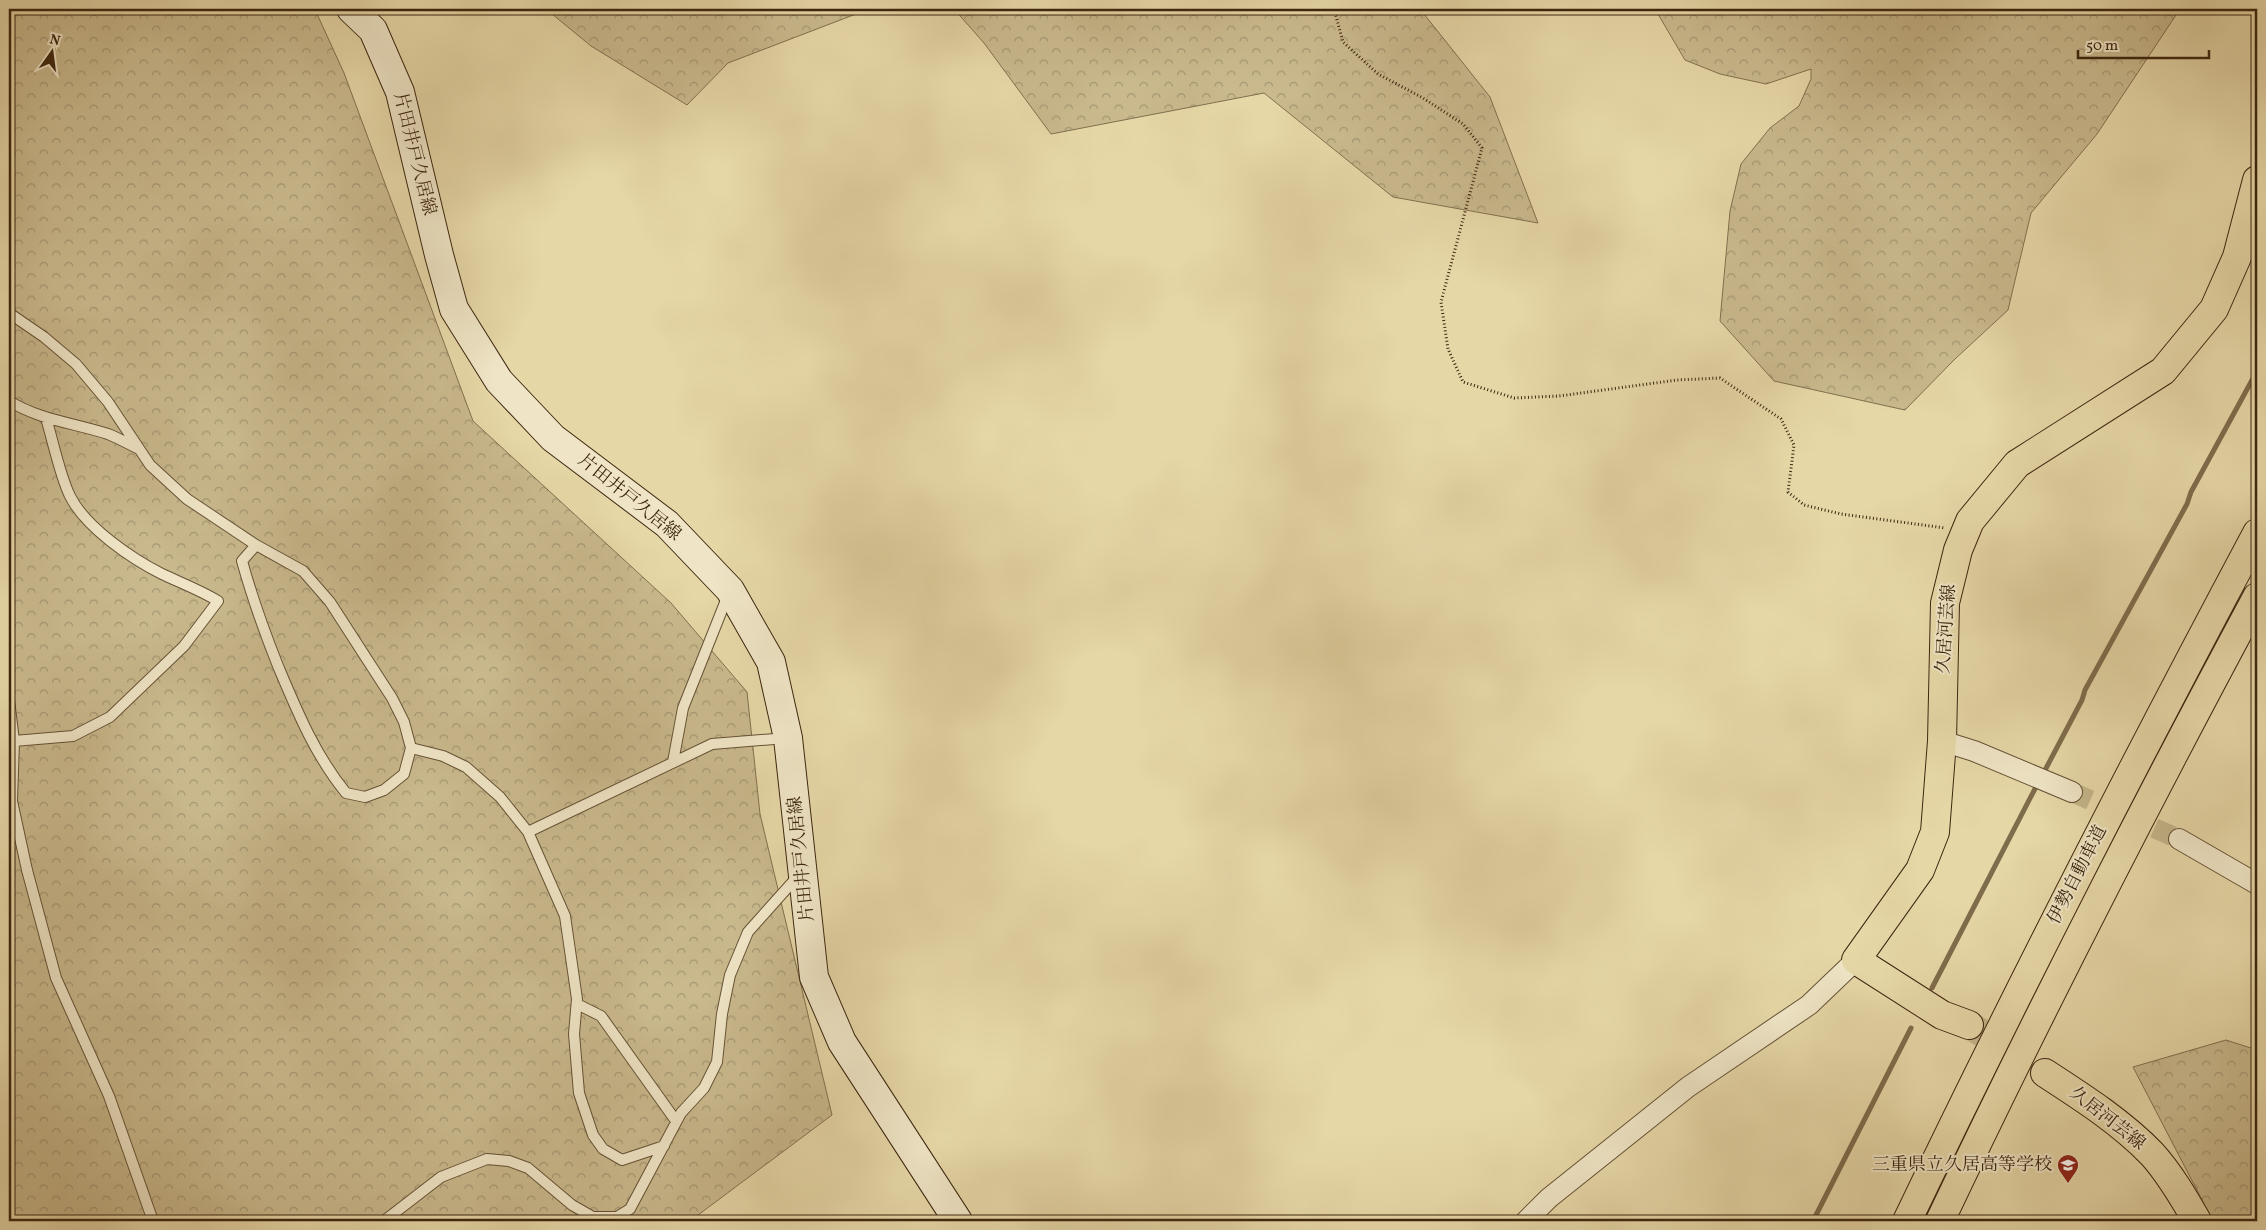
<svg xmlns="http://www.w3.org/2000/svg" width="2266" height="1230" font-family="Vollkorn,'Noto Serif JP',serif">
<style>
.forest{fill:url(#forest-crowns);stroke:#82704e}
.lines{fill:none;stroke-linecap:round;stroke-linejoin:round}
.stream{stroke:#7f6c4b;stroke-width:5}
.minor-tunnel{stroke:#c4b489;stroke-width:20;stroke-dasharray:20 10;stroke-linecap:butt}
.primary-tunnel{stroke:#c4b489;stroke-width:28;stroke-dasharray:28 14;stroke-linecap:butt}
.service-casing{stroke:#665235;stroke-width:12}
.minor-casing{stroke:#665235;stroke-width:22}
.secondary-casing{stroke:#3c260f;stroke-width:30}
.primary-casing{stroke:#3c260f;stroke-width:30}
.motorway-casing{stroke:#3c260f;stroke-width:30}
.path{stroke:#3c260f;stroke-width:3;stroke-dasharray:1 2.5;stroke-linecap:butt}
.service{stroke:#efe5c6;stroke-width:10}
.minor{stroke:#efe5c6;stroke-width:20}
.secondary{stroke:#efe5c6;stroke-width:28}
.primary{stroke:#e6d7a7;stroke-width:28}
.motorway{stroke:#e6d7a7;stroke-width:28}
.labels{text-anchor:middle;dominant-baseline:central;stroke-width:4;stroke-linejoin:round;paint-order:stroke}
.street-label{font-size:18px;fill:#3c260f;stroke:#efe5c6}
.poi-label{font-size:18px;fill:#3c260f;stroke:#efe5c6;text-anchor:end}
</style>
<defs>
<pattern id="forest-crowns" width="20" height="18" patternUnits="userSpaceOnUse" patternTransform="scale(1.25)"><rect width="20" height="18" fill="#c9b98d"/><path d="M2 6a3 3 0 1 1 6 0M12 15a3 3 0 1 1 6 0" fill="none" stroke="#a49672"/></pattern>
</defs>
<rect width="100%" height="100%" fill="#e6d7a7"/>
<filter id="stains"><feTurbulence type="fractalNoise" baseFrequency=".004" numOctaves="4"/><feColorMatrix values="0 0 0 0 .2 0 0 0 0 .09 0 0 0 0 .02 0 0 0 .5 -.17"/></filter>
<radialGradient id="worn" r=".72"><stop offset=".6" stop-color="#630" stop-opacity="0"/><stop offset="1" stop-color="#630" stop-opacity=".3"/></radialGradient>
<path class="forest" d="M 9,9 L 207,9 L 211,13 L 317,14 L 344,73 L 473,421 L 671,603 L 747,692 L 760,814 L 832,1115 L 690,1221 L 9,1221 Z
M 546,9 L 869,9 L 728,63 L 687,105 L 591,46 Z
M 954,9 L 1420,9 L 1490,97 L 1538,223 L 1393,197 L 1264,93 L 1051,134 L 984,43 Z
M 1655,9 L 2180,9 L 2097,134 L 2031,213 L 2008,310 L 1955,359 L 1905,410 L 1774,381 L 1720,321 L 1730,211 L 1741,164 L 1770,128 L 1799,106 L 1811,79 L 1811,69 L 1766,84 L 1720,74 L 1685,60 Z
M 2226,1040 L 2257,1050 L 2257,1221 L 2213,1221 L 2133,1067 Z"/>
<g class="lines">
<path class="stream" d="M 2043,774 L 2082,700 L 2085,690 L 2187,504 L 2191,492 L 2257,371
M 1932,988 L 2039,781
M 1813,1221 L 1911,1028"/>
<path class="minor-tunnel" d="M 2072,792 L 2179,839"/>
<path class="primary-tunnel" d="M 1969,1025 L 2045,1073"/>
<g class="service-casing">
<path id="service" d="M 9,313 L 44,337 L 76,364 L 108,402 L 150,465 L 187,499 L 256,545 L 303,571 L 330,602 L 392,698 L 404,722 L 411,748 L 404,774 L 384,790 L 365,797 L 346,793 C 315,755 297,711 278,666 C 264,631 252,597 242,561 L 256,545
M 9,401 C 40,420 74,423 108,434 C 118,438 127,443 137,448
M 9,700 L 14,741 L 12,801 L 27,870 L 56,978 L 109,1096 L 153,1221
M 14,741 L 73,736 L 110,717 L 184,646 L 218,601 C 200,590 181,583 162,574 C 132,559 85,527 70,496 C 60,476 53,441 46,418
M 411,748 L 443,756 L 466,767 L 500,797 L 528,832 L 565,916 L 577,999 L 574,1034 L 579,1093 L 593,1135 L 603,1149 L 622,1160 L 664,1146
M 673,762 L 683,708 L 728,595
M 528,832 L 712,744 L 787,738
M 577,1004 L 601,1016 L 676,1121
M 384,1221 L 441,1177 L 487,1159 L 509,1161 L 528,1168 L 572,1205 L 593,1217 L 617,1217 L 630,1209 L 681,1113 L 704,1088 L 717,1062 L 722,1014 L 730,975 L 748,932 L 798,876"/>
</g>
<g class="minor-casing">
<path id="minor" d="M 1942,741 L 1974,751 L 2072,792
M 2179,839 L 2257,884
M 1526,1221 L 1549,1198 L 1688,1087 L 1809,1005 L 1856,960"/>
</g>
<g class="secondary-casing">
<path id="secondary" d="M 351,9 L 373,30 L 400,92 L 439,255 L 454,309 L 499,381 L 553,438 L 667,524 L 730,590 L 771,662 L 788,738 L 814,977 L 842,1042 L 958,1221"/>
</g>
<g class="primary-casing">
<path id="primary" d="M 1969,1025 L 1942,1015 L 1856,960 L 1920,870 L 1935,832 L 1942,741 L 1945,603 L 1958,550 L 1970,521 L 2017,464 L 2163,371 L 2214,309 L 2237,257 L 2257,180
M 2045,1073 C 2082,1097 2121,1122 2152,1154 C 2170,1174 2184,1198 2197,1221"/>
</g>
<g class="motorway-casing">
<path id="motorway" d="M 1907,1221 C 2018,989 2136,760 2257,533
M 1940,1221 C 2040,1010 2147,802 2257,597"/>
</g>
<path class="path" d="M 1334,9 L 1343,42 L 1378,74 L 1423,98 L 1463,124 L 1482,148 L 1441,302 L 1448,349 L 1463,382 L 1514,398 L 1559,396 L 1677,380 L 1720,378 L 1781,419 L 1794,445 L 1788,492 L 1804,505 L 1841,514 L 1945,528"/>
<use href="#service" class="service"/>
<use href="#minor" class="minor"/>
<use href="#secondary" class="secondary"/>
<use href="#primary" class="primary"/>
<use href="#motorway" class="motorway"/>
</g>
<defs>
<g id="school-pin" transform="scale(1.125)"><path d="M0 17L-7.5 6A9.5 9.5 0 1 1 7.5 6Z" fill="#8f2418" stroke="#efe5c6"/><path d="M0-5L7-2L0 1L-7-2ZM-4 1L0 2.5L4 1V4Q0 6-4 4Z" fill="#fff"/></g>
</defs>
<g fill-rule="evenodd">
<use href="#school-pin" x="2068" y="1165"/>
</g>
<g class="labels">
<g class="street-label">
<text transform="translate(414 154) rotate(76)">片田井戸久居線</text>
<text transform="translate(629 498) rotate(39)">片田井戸久居線</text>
<text transform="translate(1947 629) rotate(-86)">久居河芸線</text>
<text transform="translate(802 859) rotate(-96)">片田井戸久居線</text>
<text transform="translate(2078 875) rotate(-63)">伊勢自動車道</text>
<text transform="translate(2107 1119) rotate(38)">久居河芸線</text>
</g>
<g class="poi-label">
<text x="2052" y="1165">三重県立久居高等学校</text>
</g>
</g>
<rect width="2266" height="1230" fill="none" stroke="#e6d7a7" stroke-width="30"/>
<rect x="10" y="10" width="2246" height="1210" fill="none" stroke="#3c260f" stroke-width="2.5"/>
<rect x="15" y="15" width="2236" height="1200" fill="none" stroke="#3c260f"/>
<g transform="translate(52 52) rotate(14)" stroke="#efe5c6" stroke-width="4" paint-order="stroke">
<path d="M0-4L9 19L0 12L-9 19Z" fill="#3c260f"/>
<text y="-8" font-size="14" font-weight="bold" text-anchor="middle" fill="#3c260f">N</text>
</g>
<path d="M2078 50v8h131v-8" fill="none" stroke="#3c260f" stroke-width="2.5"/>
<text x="2086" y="50" font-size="15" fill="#3c260f" stroke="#efe5c6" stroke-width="4" paint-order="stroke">50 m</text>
<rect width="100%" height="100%" filter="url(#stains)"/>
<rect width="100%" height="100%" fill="url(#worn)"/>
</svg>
